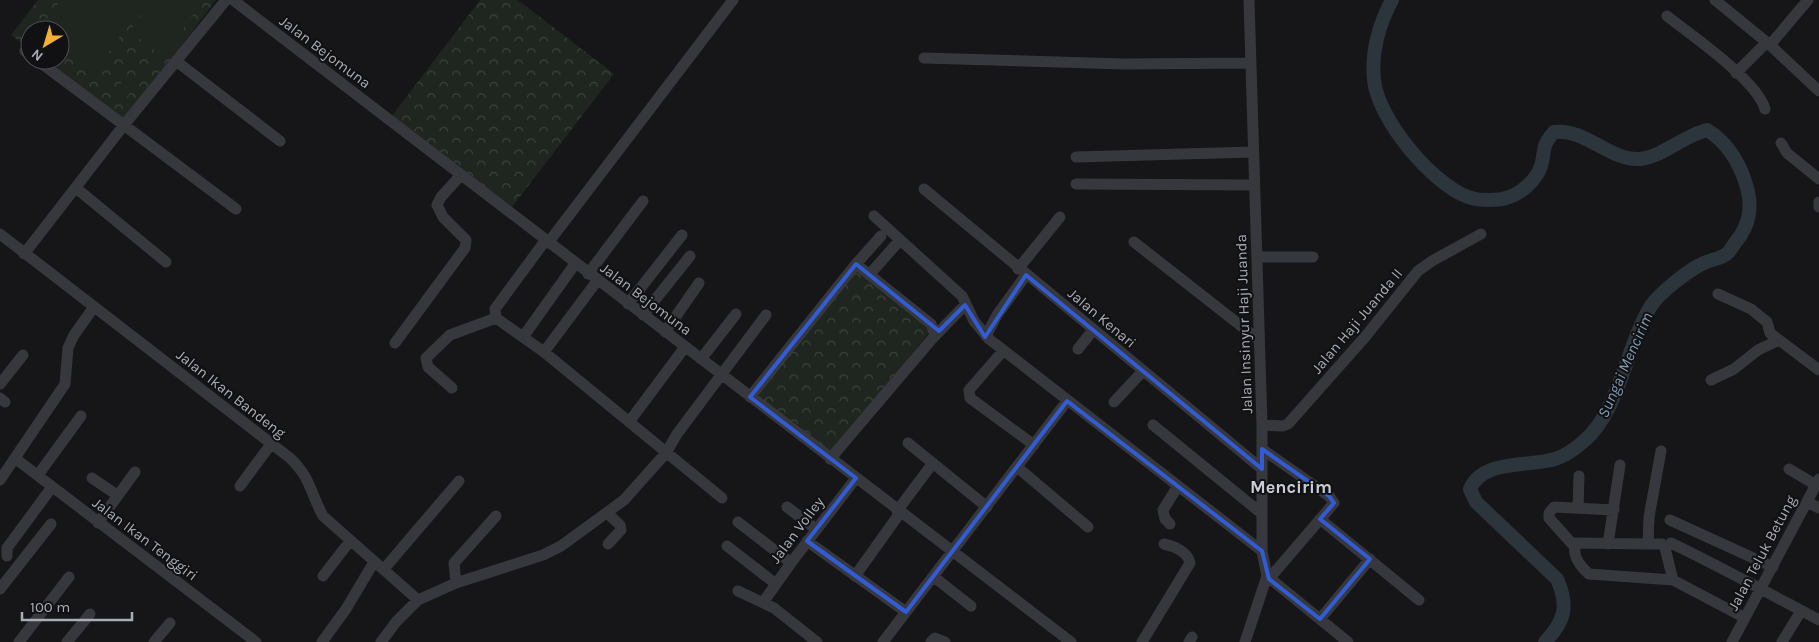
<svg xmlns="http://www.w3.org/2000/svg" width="1819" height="642" font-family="Karla,sans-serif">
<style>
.forest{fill:url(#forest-crowns)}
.garden{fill:#1e261f}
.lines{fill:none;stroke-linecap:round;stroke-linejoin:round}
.river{stroke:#2c353c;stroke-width:14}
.minor{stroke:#37383d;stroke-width:11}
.marked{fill:none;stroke:#325cd3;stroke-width:4;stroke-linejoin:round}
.labels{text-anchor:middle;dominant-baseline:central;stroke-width:4;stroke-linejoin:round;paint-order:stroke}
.street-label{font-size:15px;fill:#a8adb8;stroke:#111113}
.water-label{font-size:16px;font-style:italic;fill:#7f9bb3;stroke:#111113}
.quarter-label{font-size:18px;font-weight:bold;fill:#c9ccd4;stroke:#111113}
</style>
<defs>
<pattern id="forest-crowns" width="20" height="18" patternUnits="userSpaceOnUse" patternTransform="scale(1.25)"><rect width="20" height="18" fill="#1e261f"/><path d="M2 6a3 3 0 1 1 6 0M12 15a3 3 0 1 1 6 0" fill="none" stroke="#3c433d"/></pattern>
</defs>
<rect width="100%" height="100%" fill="#161618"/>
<path class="forest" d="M 38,0 L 216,0 L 125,121 L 45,60 L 60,60 L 60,30 L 30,30 L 30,49 L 11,35 Z
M 480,0 L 518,0 L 614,74 L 512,207 L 392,116 Z
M 856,270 L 931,330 L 831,455 L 756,395 Z"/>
<path class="garden" d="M 61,0 L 147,0 L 96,69 L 60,42 L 60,30 L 43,30 L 40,28 Z
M 153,0 L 204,0 L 162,56 L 130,31 Z
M 128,74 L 138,82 L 124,101 L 113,93 Z"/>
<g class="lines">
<path class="river" d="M 1392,0 C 1379,24 1371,53 1374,80 C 1378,119 1431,183 1468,197 C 1478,201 1499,201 1509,197 C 1522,193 1537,179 1541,166 C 1546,150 1540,148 1554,132 C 1586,128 1609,161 1640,159 C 1660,158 1685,135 1707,130 C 1727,142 1739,162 1746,184 C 1753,207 1750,225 1735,243 C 1732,247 1729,253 1725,255 C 1719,259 1710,260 1704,263 C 1690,269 1659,293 1651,306 C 1627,344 1619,412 1584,441 C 1576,448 1566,456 1555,459 C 1529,467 1483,459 1470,489 L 1476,502 L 1557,579 C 1569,606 1565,621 1545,642"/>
<path class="minor" d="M 233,0 L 1071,642
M 1715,0 L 1770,45 L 1819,91
M 1667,16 C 1691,35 1757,80 1765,109
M 1770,45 L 1808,0
M 25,51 L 30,55
M 924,58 L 1124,64 L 1250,63
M 37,60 L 236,209
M 176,61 L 280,141
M 1736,73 L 1766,43
M 1781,143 L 1787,153 L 1819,179
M 1076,157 L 1253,152
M 1076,184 L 1254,185
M 76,188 L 166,262
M 924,189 L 1262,469
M 1819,202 L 1819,207
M 874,216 L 962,296 L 974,321 L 989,339 L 1262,551
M 0,234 L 290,458 C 311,478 310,492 323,516 L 418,600
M 545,241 L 495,309 L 496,318 L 544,352 L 722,498
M 1134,242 L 1259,340
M 548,243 L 733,0
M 24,254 L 124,125 L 226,0
M 1257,257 L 1313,257
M 856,264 L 931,324 L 935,335
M 1018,269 L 1060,217
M 588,274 L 643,201
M 869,275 L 900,240
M 1718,294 L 1751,309 L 1767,322 L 1770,333 L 1819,370
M 628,304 L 682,235
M 643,315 L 690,256
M 665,332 L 699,283
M 986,336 L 997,315 L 1026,275
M 523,337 L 575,264
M 395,343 L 465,248 L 466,240 L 443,217 L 437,205 L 441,197 L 461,175
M 1078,349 L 1093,330
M 1003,351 L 969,390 L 970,398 L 1034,445
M 544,352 L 597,281
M 701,359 L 736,314
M 1711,380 L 1734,369 L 1758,350 L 1779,340
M 0,384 L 23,355
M 452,388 L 428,367 L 426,358 L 450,335 L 496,318
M 750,397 L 856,264 L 881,236
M 0,398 L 5,402
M 1114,402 L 1142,372
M 629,422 L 685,347
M 1153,425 L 1261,513
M 1262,425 L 1283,426 L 1288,424 L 1365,337 L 1418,271 L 1432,261 L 1481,234
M 908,443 L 987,507
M 1262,449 L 1329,496 L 1334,503 L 1269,579
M 1661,451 L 1649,517 L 1648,544 L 1662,544 L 1665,548 L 1673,580
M 16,459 L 256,642
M 830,459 L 932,339 L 965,305
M 1017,467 L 1088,527
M 1789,469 L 1816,485
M 38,475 L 81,416
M 92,478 L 117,495
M 0,480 L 65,384 L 68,348 L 74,335 L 94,307
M 240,486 L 271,444
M 1807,502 L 1819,508
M 787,507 L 816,529
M 1578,508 L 1579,476
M 897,511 L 933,463
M 607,513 L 620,525 L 621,530 L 608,544
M 1320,519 L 1419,600
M 1670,520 L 1773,567
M 738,522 L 791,563
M 98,523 L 135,472
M 1170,524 L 1165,519 L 1163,510 L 1178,486
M 807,541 L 906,612
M 1671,543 C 1721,567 1770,594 1819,620
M 1608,544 L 1620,465
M 1648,544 L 1576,543 C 1571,555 1581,567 1589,574 L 1673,580 L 1745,618
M 727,546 L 776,584
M 1574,546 L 1549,518 L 1549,513 L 1554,507 L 1614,510
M 7,556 L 7,548 L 52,487
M 384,569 L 459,481
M 323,576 L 350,541
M 855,576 L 900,513
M 1267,576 L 1348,642
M 934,577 L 971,606
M 456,583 L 454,563 L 496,516
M 0,589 L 51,524
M 738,591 L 774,608 L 817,642
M 764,601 L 791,563 L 856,478
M 1320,619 L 1370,559
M 19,642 L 69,577
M 67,642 L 90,614
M 154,642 L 170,623
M 322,642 L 346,609 L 374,562
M 381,642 L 396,622 L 418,600 L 456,583 L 543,555 L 561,546 L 624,500 L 666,453 L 677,434 L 766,315
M 883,642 L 1067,401
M 931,642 L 935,638 L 945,642
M 1142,642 L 1190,563 C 1188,552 1174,546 1164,544
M 1189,642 L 1192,637
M 1245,642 L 1267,576 L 1262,551 L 1262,425 L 1249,0
M 1732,642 L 1819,479
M 1782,642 L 1801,611"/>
</g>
<path class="marked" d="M 856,264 L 939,331 L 965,305 L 985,337 L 1026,275 L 1262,469 L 1262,449 L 1329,496 L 1334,503 L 1320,519 L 1370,559 L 1320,619 L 1269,579 L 1262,551 L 1067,401 L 906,612 L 807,541 L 856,478 L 750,397 Z"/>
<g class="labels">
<g class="street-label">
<text transform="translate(325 52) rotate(37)">Jalan Bejomuna</text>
<text transform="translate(646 299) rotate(37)">Jalan Bejomuna</text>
<text transform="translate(1102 318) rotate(40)">Jalan Kenari</text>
<text transform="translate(1357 321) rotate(-50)">Jalan Haji Juanda II</text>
<text transform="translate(1244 324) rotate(-92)">Jalan Insinyur Haji Juanda</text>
<text transform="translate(231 394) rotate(38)">Jalan Ikan Bandeng</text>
<text transform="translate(797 530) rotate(-53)">Jalan Volley</text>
<text transform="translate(145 539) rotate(37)">Jalan Ikan Tenggiri</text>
<text transform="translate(1762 553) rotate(-62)">Jalan Teluk Betung</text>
</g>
<g class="water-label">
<text transform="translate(1625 365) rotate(-66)">Sungai Mencirim</text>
</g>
<g class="quarter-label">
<text x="1291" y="487">Mencirim</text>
</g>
</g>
<g transform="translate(45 45) rotate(218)"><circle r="24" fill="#111113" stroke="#4d4f55"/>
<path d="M0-4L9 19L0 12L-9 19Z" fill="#f2b134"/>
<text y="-8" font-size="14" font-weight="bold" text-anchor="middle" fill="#a8adb8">N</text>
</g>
<path d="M22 612v8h110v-8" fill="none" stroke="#a8adb8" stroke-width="2.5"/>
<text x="30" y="612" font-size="15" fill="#a8adb8" stroke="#111113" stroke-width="4" paint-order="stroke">100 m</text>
</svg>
